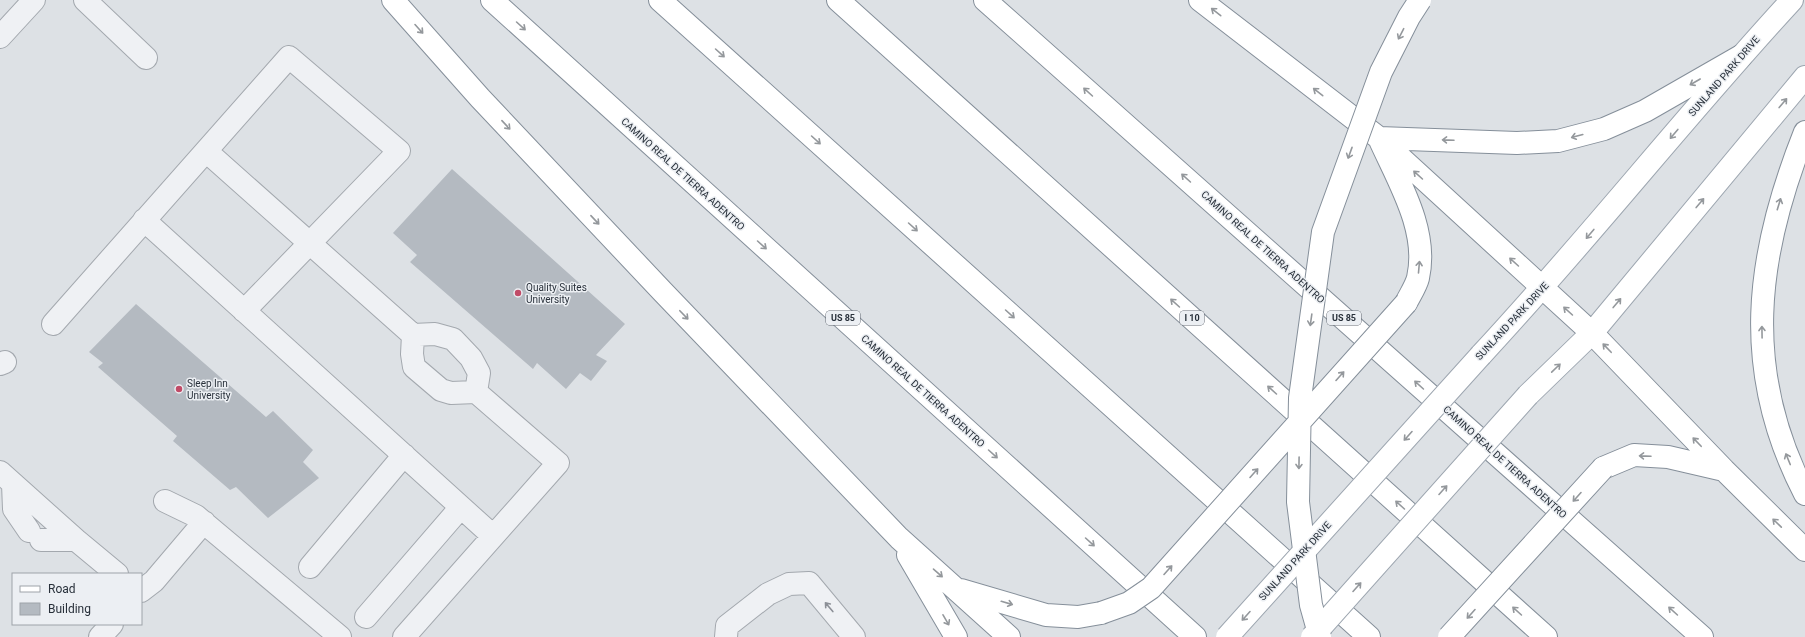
<svg xmlns="http://www.w3.org/2000/svg" width="1805" height="637" font-family="Roboto,sans-serif">
<style>
.building{fill:#b4bac1}
.lines{fill:none;stroke-linecap:round;stroke-linejoin:round}
.minor-casing{stroke:#a3a8ae;stroke-width:24}
.major-casing{stroke:#9da6b0;stroke-width:24}
.highway-casing{stroke:#858f9a;stroke-width:24}
.minor{stroke:#eff1f4;stroke-width:22}
.major{stroke:#fff;stroke-width:22}
.highway{stroke:#fff;stroke-width:22}
.major-bridge-casing{stroke:#9da6b0;stroke-width:24;stroke-linecap:butt}
.highway-bridge-casing{stroke:#858f9a;stroke-width:24;stroke-linecap:butt}
.major-bridge{stroke:#fff;stroke-width:22}
.highway-bridge{stroke:#fff;stroke-width:22}
.oneway{stroke:#94989c}
.oneway2{stroke:#8c9097}
.poi-dot{fill:#c14b67;stroke:#eceff3;stroke-width:1.5}
.labels{text-anchor:middle;dominant-baseline:central;stroke-width:3;stroke-linejoin:round;paint-order:stroke}
.shield{fill:#eceff3;stroke:#636972;stroke-width:1}
.shield-label{font-size:9px;font-weight:bold;fill:#28303a}
.street-label{font-size:10px;fill:#28303a;stroke:#eceff3}
.poi-label{font-size:10px;fill:#28303a;stroke:#eceff3;text-anchor:start}
</style>
<rect width="100%" height="100%" fill="#dde1e5"/>
<path class="building" d="M 452,169 L 625,324 L 596,355 L 607,361 L 591,381 L 580,373 L 566,389 L 537,363 L 533,369 L 410,262 L 417,255 L 393,233 Z
M 136,304 L 266,417 L 273,411 L 313,450 L 303,462 L 319,478 L 268,518 L 236,487 L 230,490 L 173,441 L 177,436 L 98,367 L 103,363 L 89,352 Z"/>
<g class="lines">
<g class="minor-casing">
<path id="minor" d="M 85,0 L 146,58
M 0,37 L 34,0
M 206,151 L 413,335
M 144,220 L 493,536
M 53,324 L 289,57 L 399,151 L 244,311
M 435,334 L 453,339 L 471,358 L 479,373 L 476,392 L 451,393 L 441,390 L 414,367 L 412,354 L 413,335 Z
M 0,364 L 5,362
M 0,472 L 76,540 L 117,574
M 13,484 L 14,509 L 29,531
M 165,501 L 196,516 L 340,637
M 41,540 L 76,540
M 310,567 L 404,455
M 141,591 L 154,581 L 204,522
M 366,617 L 461,507
M 100,637 L 112,624
M 404,637 L 558,463 L 476,392
M 726,637 L 727,626 L 768,594 L 789,584 L 809,583 L 854,637"/>
</g>
<g class="major-casing">
<path id="major" d="M 1481,355 C 1588,240 1685,116 1792,0
M 1528,395 L 1592,333 L 1805,77"/>
</g>
<g class="highway-casing">
<path id="highway" d="M 393,0 L 480,98 L 662,291 L 899,538 L 1009,637
M 492,0 L 1195,637
M 660,0 L 1369,637
M 838,0 L 1546,637
M 985,0 L 1702,637
M 1200,0 L 1379,138 L 1592,333 L 1724,470 L 1805,550
M 1805,132 C 1755,257 1741,371 1805,494
M 1406,303 C 1410,295 1416,286 1418,278 C 1429,230 1398,181 1379,138 L 1517,143 L 1558,141 L 1604,129 L 1645,111 L 1741,56
M 1603,468 L 1634,455 L 1668,457 L 1724,470
M 908,555 L 956,637
M 961,590 L 1046,615 L 1078,617 L 1101,613"/>
</g>
<use href="#minor" class="minor"/>
<use href="#major" class="major"/>
<use href="#highway" class="highway"/>
<g class="major-bridge-casing">
<path id="major-bridge" d="M 1227,637 L 1481,355
M 1312,637 L 1528,395"/>
</g>
<g class="highway-bridge-casing">
<path id="highway-bridge" d="M 1101,613 L 1129,603 L 1151,588 L 1406,303
M 1320,637 L 1311,605 L 1298,502 L 1300,398 L 1323,232 L 1381,72 L 1409,17 L 1420,0
M 1449,637 L 1603,468"/>
</g>
<use href="#major-bridge" class="major-bridge"/>
<use href="#highway-bridge" class="highway-bridge"/>
</g>
<defs><path id="oneway-shaft" d="M-6 0H5M1.5-3L5.5 0L1.5 3" fill="none" stroke-width="1.6" stroke-linecap="round" stroke-linejoin="round"/></defs>
<g class="oneway">
<use href="#oneway-shaft" transform="translate(1216 12) rotate(-142)"/>
<use href="#oneway-shaft" transform="translate(521 26) rotate(42)"/>
<use href="#oneway-shaft" transform="translate(419 29) rotate(48)"/>
<use href="#oneway-shaft" transform="translate(1401 34) rotate(117)"/>
<use href="#oneway-shaft" transform="translate(720 53) rotate(42)"/>
<use href="#oneway-shaft" transform="translate(1695 82) rotate(150)"/>
<use href="#oneway-shaft" transform="translate(1088 92) rotate(-138)"/>
<use href="#oneway-shaft" transform="translate(1318 92) rotate(-142)"/>
<use href="#oneway-shaft" transform="translate(1783 103) rotate(-50)"/>
<use href="#oneway-shaft" transform="translate(506 125) rotate(47)"/>
<use href="#oneway-shaft" transform="translate(1674 134) rotate(130)"/>
<use href="#oneway-shaft" transform="translate(1577 136) rotate(165)"/>
<use href="#oneway-shaft" transform="translate(816 140) rotate(42)"/>
<use href="#oneway-shaft" transform="translate(1448 140) rotate(-178)"/>
<use href="#oneway-shaft" transform="translate(1350 153) rotate(110)"/>
<use href="#oneway-shaft" transform="translate(1418 175) rotate(-138)"/>
<use href="#oneway-shaft" transform="translate(1186 178) rotate(-138)"/>
<use href="#oneway-shaft" transform="translate(1700 203) rotate(-50)"/>
<use href="#oneway-shaft" transform="translate(1779 204) rotate(-73)"/>
<use href="#oneway-shaft" transform="translate(595 220) rotate(47)"/>
<use href="#oneway-shaft" transform="translate(913 227) rotate(42)"/>
<use href="#oneway-shaft" transform="translate(1590 234) rotate(130)"/>
<use href="#oneway-shaft" transform="translate(762 245) rotate(42)"/>
<use href="#oneway-shaft" transform="translate(1514 262) rotate(-138)"/>
<use href="#oneway-shaft" transform="translate(1419 267) rotate(-85)"/>
<use href="#oneway-shaft" transform="translate(1175 303) rotate(-138)"/>
<use href="#oneway-shaft" transform="translate(1617 303) rotate(-50)"/>
<use href="#oneway-shaft" transform="translate(1568 311) rotate(-138)"/>
<use href="#oneway-shaft" transform="translate(1010 314) rotate(42)"/>
<use href="#oneway-shaft" transform="translate(684 315) rotate(46)"/>
<use href="#oneway-shaft" transform="translate(1311 320) rotate(98)"/>
<use href="#oneway-shaft" transform="translate(1762 332) rotate(-91)"/>
<use href="#oneway-shaft" transform="translate(1607 348) rotate(-134)"/>
<use href="#oneway-shaft" transform="translate(1556 368) rotate(-44)"/>
<use href="#oneway-shaft" transform="translate(1340 376) rotate(-48)"/>
<use href="#oneway-shaft" transform="translate(1419 385) rotate(-138)"/>
<use href="#oneway-shaft" transform="translate(1272 390) rotate(-138)"/>
<use href="#oneway-shaft" transform="translate(1408 436) rotate(132)"/>
<use href="#oneway-shaft" transform="translate(1697 442) rotate(-134)"/>
<use href="#oneway-shaft" transform="translate(993 454) rotate(42)"/>
<use href="#oneway-shaft" transform="translate(1645 456) rotate(-178)"/>
<use href="#oneway-shaft" transform="translate(1788 459) rotate(-112)"/>
<use href="#oneway-shaft" transform="translate(1299 463) rotate(91)"/>
<use href="#oneway-shaft" transform="translate(1254 473) rotate(-48)"/>
<use href="#oneway-shaft" transform="translate(1443 490) rotate(-48)"/>
<use href="#oneway-shaft" transform="translate(1577 497) rotate(132)"/>
<use href="#oneway-shaft" transform="translate(1400 505) rotate(-138)"/>
<use href="#oneway-shaft" transform="translate(1777 523) rotate(-136)"/>
<use href="#oneway-shaft" transform="translate(1090 542) rotate(42)"/>
<use href="#oneway-shaft" transform="translate(1168 570) rotate(-48)"/>
<use href="#oneway-shaft" transform="translate(938 573) rotate(41)"/>
<use href="#oneway-shaft" transform="translate(1357 587) rotate(-48)"/>
<use href="#oneway-shaft" transform="translate(1007 603) rotate(16)"/>
<use href="#oneway-shaft" transform="translate(1517 611) rotate(-138)"/>
<use href="#oneway-shaft" transform="translate(1673 611) rotate(-138)"/>
<use href="#oneway-shaft" transform="translate(1471 614) rotate(132)"/>
<use href="#oneway-shaft" transform="translate(1246 616) rotate(132)"/>
<use href="#oneway-shaft" transform="translate(946 620) rotate(60)"/>
</g>
<use class="oneway2" href="#oneway-shaft" transform="translate(829 607) rotate(-130)"/>
<g class="poi-dot">
<circle cx="518" cy="293" r="4"/>
<circle cx="179" cy="389" r="4"/>
</g>
<g class="labels">
<g class="shield">
<rect x="826" y="311" width="34" height="14" rx="3"/>
<rect x="1180" y="311" width="24" height="14" rx="3"/>
<rect x="1327" y="311" width="34" height="14" rx="3"/>
</g>
<g class="shield-label">
<text x="843" y="318">US 85</text>
<text x="1192" y="318">I 10</text>
<text x="1344" y="318">US 85</text>
</g>
<g class="street-label">
<text transform="translate(1724 76) rotate(-49)">SUNLAND PARK DRIVE</text>
<text transform="translate(683 174) rotate(42)">CAMINO REAL DE TIERRA ADENTRO</text>
<text transform="translate(1263 247) rotate(42)">CAMINO REAL DE TIERRA ADENTRO</text>
<text transform="translate(1512 321) rotate(-47)">SUNLAND PARK DRIVE</text>
<text transform="translate(923 391) rotate(42)">CAMINO REAL DE TIERRA ADENTRO</text>
<text transform="translate(1505 462) rotate(42)">CAMINO REAL DE TIERRA ADENTRO</text>
<text transform="translate(1295 561) rotate(-48)">SUNLAND PARK DRIVE</text>
</g>
<g class="poi-label">
<text x="526" y="287">Quality Suites<tspan x="526" dy="12">University</tspan></text>
<text x="187" y="383">Sleep Inn<tspan x="187" dy="12">University</tspan></text>
</g>
</g>
<rect x="12" y="573" width="130" height="52" fill="#eceff3" stroke="#9ea3a9"/>
<rect x="20" y="586" width="20" height="6" fill="#ffffff" stroke="#9ea3a9"/>
<text x="48" y="593" font-size="12" fill="#28303a">Road</text>
<rect x="20" y="603" width="20" height="12" fill="#b4bac1" stroke="#9ea3a9"/>
<text x="48" y="613" font-size="12" fill="#28303a">Building</text>
</svg>
